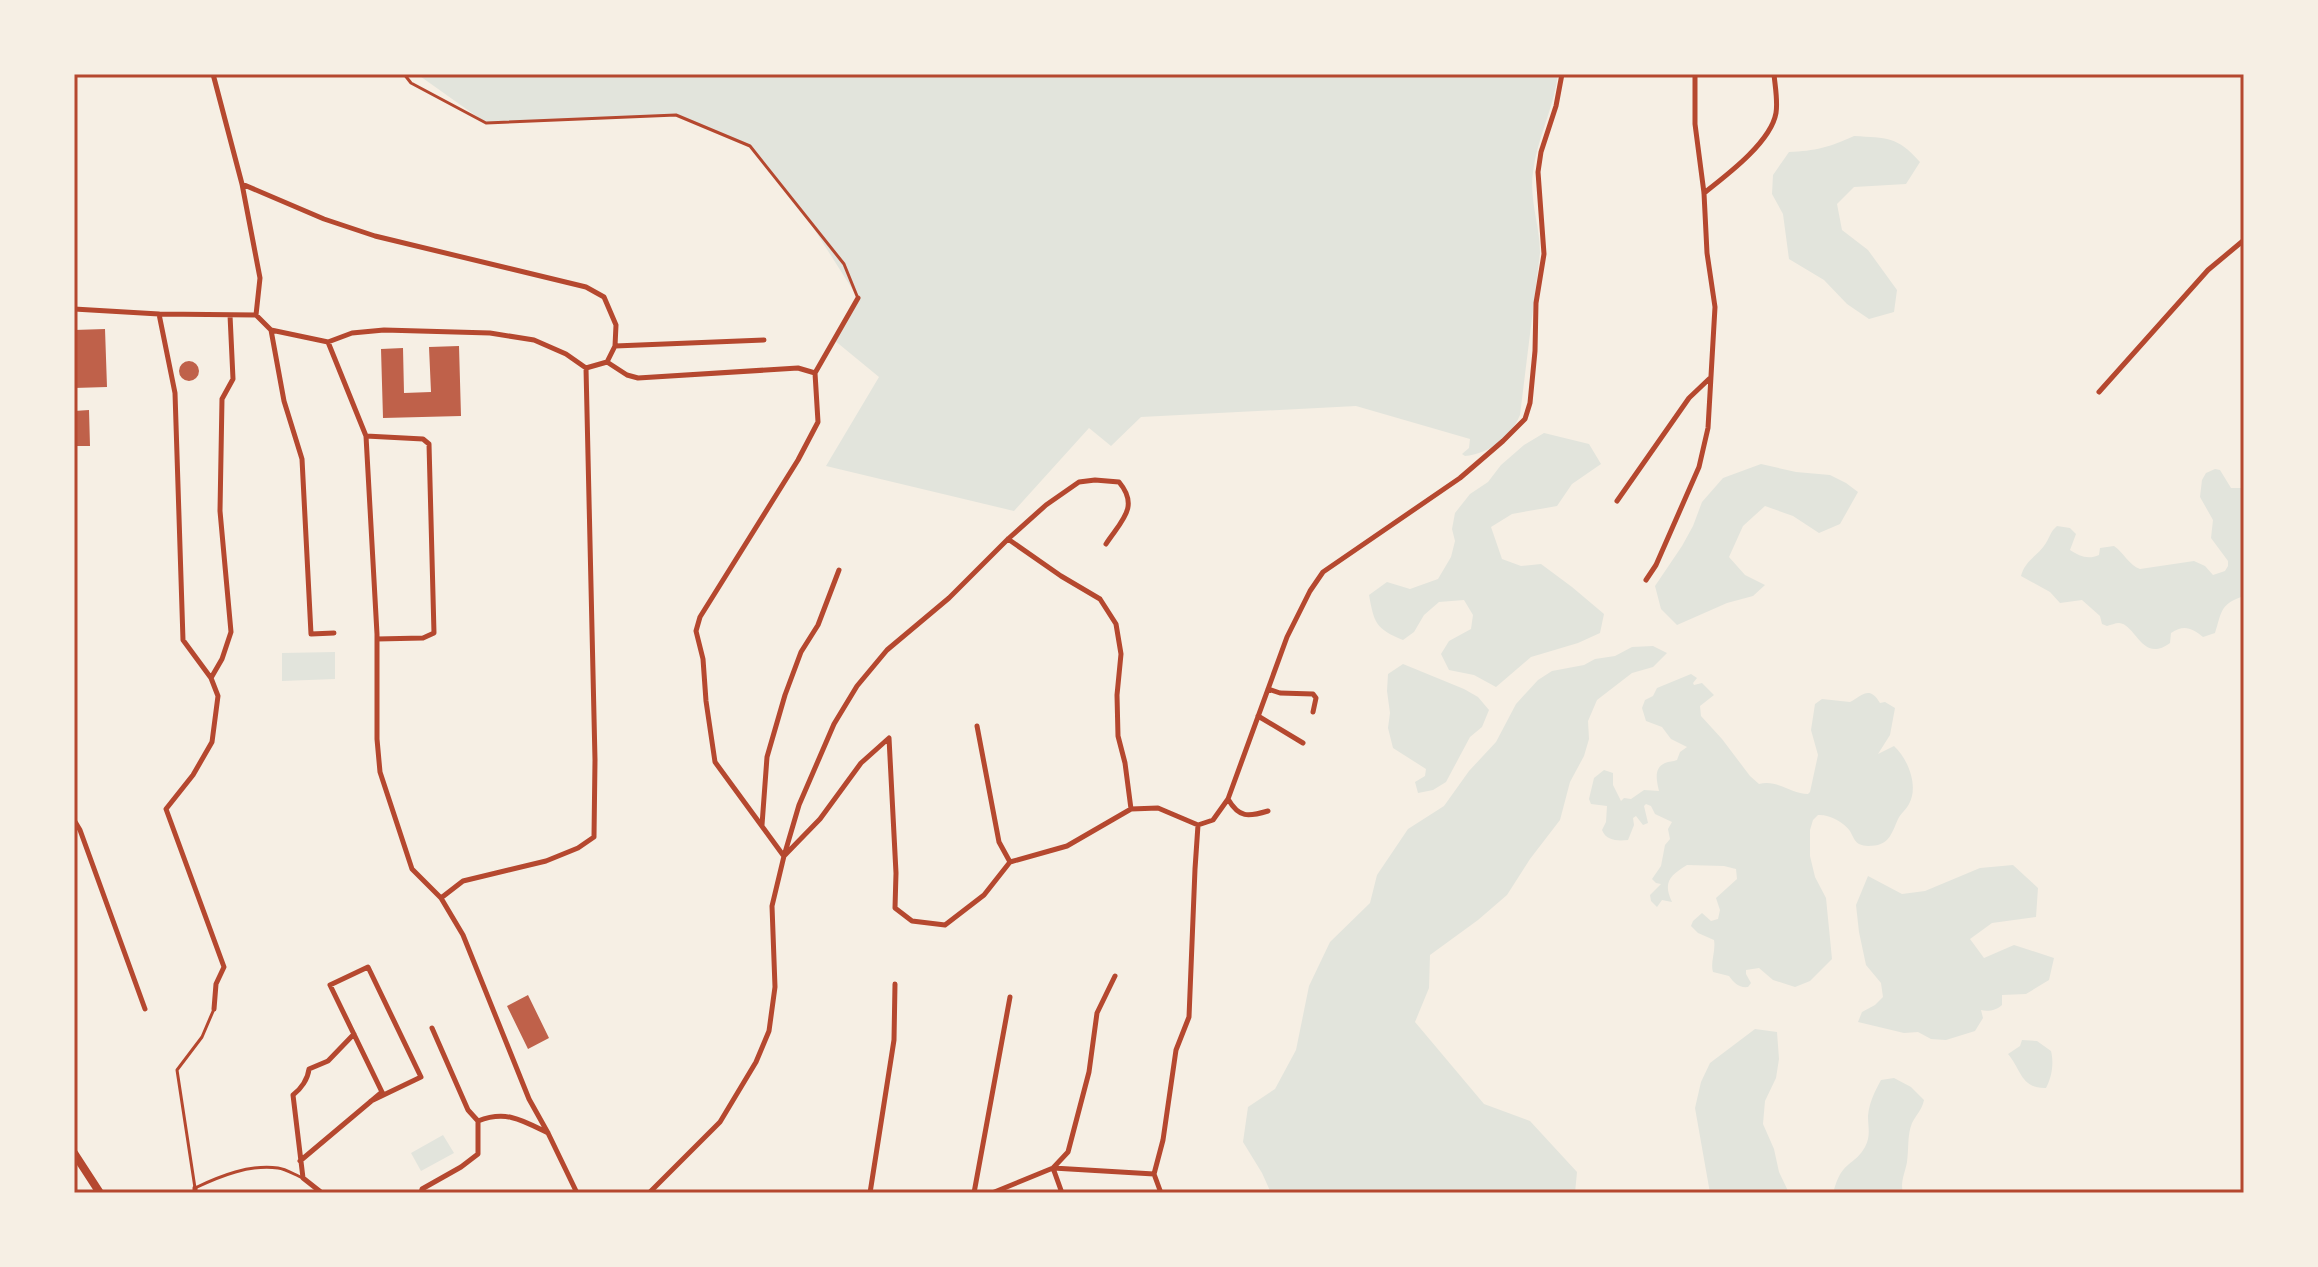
<svg xmlns="http://www.w3.org/2000/svg" width="2318" height="1267" font-family="Lato,sans-serif">
<style>
.green{fill:#e2e4dc}
.building{fill:#bf614a}
.lines{fill:none;stroke-linecap:round;stroke-linejoin:round}
.service{stroke:#b5482f;stroke-width:3}
.minor{stroke:#b5482f;stroke-width:5}
.secondary{stroke:#b5482f;stroke-width:8}
.neatline{fill:none;stroke:#b5482f;stroke-width:3}
</style>
<rect width="100%" height="100%" fill="#f6efe4"/>
<path class="green" d="M 417,74 L 1558,74 C 1554,108 1537,138 1533,172 C 1529,199 1540,226 1540,253 L 1520,415 C 1511,437 1489,454 1465,456 L 1462,454 L 1469,448 L 1470,439 L 1356,406 L 1141,417 L 1111,446 L 1089,428 L 1014,511 L 826,466 L 879,377 L 834,340 L 858,298 L 807,218 L 750,146 L 676,115 L 486,123 Z
M 1854,136 C 1887,138 1897,136 1920,162 L 1906,184 L 1854,187 L 1837,204 L 1842,230 L 1868,250 L 1897,290 L 1894,312 L 1869,319 L 1847,304 L 1824,280 L 1789,259 L 1783,214 L 1772,194 L 1773,175 L 1789,152 C 1815,151 1830,147 1854,136 Z
M 1544,433 L 1589,444 L 1601,464 L 1572,484 L 1557,506 L 1512,514 L 1491,527 L 1502,559 L 1521,566 L 1541,564 L 1572,587 L 1604,614 L 1600,633 L 1578,643 L 1531,657 L 1496,687 L 1474,675 L 1449,670 L 1441,654 L 1449,641 L 1471,629 L 1473,615 L 1464,600 L 1439,602 L 1424,615 L 1414,632 L 1403,640 C 1376,629 1374,623 1369,595 L 1387,582 L 1410,589 L 1438,579 L 1451,557 L 1455,541 L 1452,529 L 1455,513 L 1470,494 L 1488,482 L 1501,465 L 1524,445 Z
M 1761,464 L 1796,472 L 1830,475 L 1846,483 L 1858,492 L 1840,524 L 1819,533 L 1793,516 L 1765,506 L 1743,526 L 1729,557 L 1745,575 L 1765,585 L 1753,596 L 1727,603 L 1677,625 L 1661,609 L 1655,586 L 1682,546 L 1693,526 L 1702,502 L 1723,478 Z
M 2215,469 L 2220,470 L 2231,488 L 2244,488 L 2244,596 C 2220,604 2222,611 2215,633 L 2203,637 C 2192,628 2184,624 2171,633 L 2170,643 C 2142,664 2136,624 2119,623 C 2115,623 2111,625 2107,626 L 2102,624 L 2100,616 L 2082,600 L 2060,603 L 2050,592 L 2021,576 C 2025,560 2039,555 2046,543 C 2051,535 2050,532 2057,526 L 2070,528 L 2076,534 L 2070,550 C 2079,556 2088,560 2099,555 L 2100,548 L 2114,546 C 2124,553 2129,565 2140,569 L 2194,561 L 2205,566 L 2213,575 L 2225,571 L 2228,566 L 2228,561 L 2211,538 L 2213,520 L 2200,497 L 2202,480 L 2206,473 Z
M 1653,646 L 1667,653 L 1653,667 L 1632,673 L 1597,700 L 1588,721 L 1589,739 L 1584,756 L 1570,782 L 1560,820 L 1530,859 L 1507,895 L 1478,920 L 1430,955 L 1429,988 L 1415,1022 L 1484,1104 L 1530,1121 L 1577,1172 L 1575,1193 L 1271,1193 L 1262,1173 L 1243,1142 L 1248,1107 L 1275,1089 L 1296,1050 L 1309,986 L 1330,942 L 1370,903 L 1377,875 L 1408,829 L 1444,806 L 1469,771 L 1496,742 L 1516,704 L 1538,680 L 1552,671 L 1584,665 L 1595,659 L 1615,656 L 1632,647 Z
M 335,652 L 335,679 L 282,681 L 282,653 Z
M 1403,664 L 1464,689 L 1478,697 L 1489,710 L 1482,727 L 1470,737 L 1446,782 L 1433,790 L 1418,793 L 1415,782 L 1425,776 L 1426,769 L 1393,748 L 1388,728 L 1390,713 L 1387,691 L 1388,674 Z
M 1691,674 L 1697,678 L 1693,683 L 1694,685 L 1702,683 L 1714,695 L 1700,706 L 1701,716 L 1722,739 L 1750,776 L 1759,784 C 1777,779 1791,794 1808,794 L 1810,792 L 1818,755 L 1811,730 L 1815,704 L 1822,699 L 1850,702 C 1861,697 1869,684 1880,703 L 1885,702 L 1895,708 L 1890,735 L 1878,754 L 1894,746 C 1908,759 1919,786 1909,804 C 1906,810 1901,813 1898,819 C 1891,835 1889,846 1868,846 C 1855,845 1855,840 1850,831 C 1844,822 1828,814 1818,815 L 1813,820 L 1810,830 L 1810,856 L 1815,877 L 1826,898 L 1832,959 L 1810,981 L 1795,987 L 1773,980 L 1759,968 L 1746,970 L 1746,974 L 1751,983 L 1748,987 C 1739,988 1734,983 1729,976 L 1713,972 C 1710,963 1716,951 1714,940 L 1698,933 L 1691,926 L 1693,921 L 1702,913 L 1711,921 L 1718,919 L 1720,910 L 1716,898 L 1737,879 L 1736,869 L 1724,866 L 1687,865 C 1669,876 1663,883 1672,902 L 1662,900 L 1657,907 L 1651,901 L 1650,895 L 1661,884 L 1656,883 L 1652,879 L 1661,866 L 1665,845 L 1670,839 L 1668,829 L 1672,822 L 1655,814 L 1651,806 L 1646,804 L 1644,806 L 1648,823 L 1643,825 L 1636,816 L 1633,818 L 1634,825 L 1628,840 C 1618,841 1606,841 1602,830 L 1606,822 L 1607,806 L 1591,804 L 1589,799 L 1594,778 L 1604,770 L 1613,773 L 1613,785 L 1621,801 L 1624,798 L 1631,799 L 1644,790 L 1659,791 C 1657,782 1653,768 1665,763 C 1669,761 1673,762 1677,760 L 1680,752 L 1687,747 L 1671,739 L 1662,727 L 1646,721 L 1642,708 L 1645,700 L 1653,696 L 1657,688 Z
M 2013,865 L 2038,888 L 2036,917 L 1992,923 L 1970,939 L 1984,958 L 2014,945 L 2054,958 L 2049,980 L 2026,994 L 2002,995 L 2002,1005 C 1997,1010 1988,1012 1981,1010 L 1983,1018 L 1975,1031 L 1946,1040 L 1931,1039 L 1918,1032 L 1904,1033 L 1858,1022 L 1862,1012 L 1875,1005 L 1883,997 L 1881,983 L 1866,965 L 1859,932 L 1856,905 L 1868,876 L 1902,894 L 1925,891 L 1980,868 Z
M 1755,1029 L 1777,1032 L 1779,1059 L 1776,1078 L 1765,1101 L 1763,1124 L 1774,1149 L 1779,1172 L 1789,1193 L 1710,1193 L 1695,1108 L 1701,1082 L 1710,1063 Z
M 2022,1040 L 2037,1041 L 2051,1051 C 2054,1063 2052,1077 2046,1088 C 2021,1089 2021,1069 2008,1054 L 2020,1046 Z
M 1894,1078 L 1911,1087 L 1924,1100 C 1922,1110 1916,1115 1912,1123 C 1907,1136 1909,1148 1907,1162 C 1905,1173 1900,1182 1903,1193 L 1833,1193 C 1836,1183 1839,1172 1848,1165 C 1855,1159 1860,1156 1865,1147 C 1871,1136 1868,1127 1868,1116 C 1869,1103 1875,1091 1881,1080 Z
M 443,1135 L 454,1153 L 421,1171 L 411,1153 Z"/>
<path class="building" d="M 105,329 L 107,387 L 74,388 L 74,330 Z
M 459,346 L 461,416 L 383,418 L 381,349 L 403,348 L 404,393 L 431,392 L 429,347 Z
M179 371a10 10 0 1 1 20 0a10 10 0 1 1-20 0Z
M 89,410 L 90,446 L 74,446 L 74,411 Z
M 528,995 L 549,1038 L 528,1049 L 507,1006 Z"/>
<g class="lines">
<path class="service" d="M 404,74 L 411,83 L 486,123 L 676,115 L 750,146 L 844,264 L 857,296
M 214,1009 L 202,1037 L 177,1070 L 195,1188 C 220,1176 250,1164 278,1168 C 286,1169 295,1175 303,1178"/>
<path class="minor" d="M 213,74 L 242,184 L 260,278 L 256,315
M 242,184 L 324,219 L 375,236 L 586,287 L 604,297 L 616,325 L 615,346 L 607,362
M 1704,193 C 1727,175 1771,142 1776,113 C 1778,101 1775,86 1774,74
M 74,309 L 159,314 L 256,315 L 271,330 L 328,342 L 352,333 L 384,330 L 490,333 L 534,340 L 566,354 L 586,368 L 607,362 L 627,375 L 638,378 L 798,368 L 815,373
M 159,314 L 175,393 L 183,640 L 211,678 L 218,696 L 212,742 L 193,775 L 166,809 L 224,967 L 216,984 L 214,1009
M 271,330 L 284,401 L 302,459 L 311,634 L 334,633
M 328,342 L 366,436 L 377,634 L 377,739 L 380,772 L 412,869 L 441,898 L 463,881 L 546,861 L 578,848 L 594,837 L 595,760 L 586,368
M 615,346 L 764,340
M 2099,392 L 2208,270 L 2244,240
M 366,436 L 423,439 L 429,444 L 434,633 L 423,638 L 377,639
M 1617,501 L 1689,398 L 1709,379
M 1008,539 L 1061,576 L 1100,599 L 1116,624 L 1121,654 L 1117,695 L 1118,736 L 1125,763 L 1131,809
M 1646,580 L 1656,565 L 1699,467 L 1708,428 L 1715,307 L 1707,253 L 1704,193 L 1695,124 L 1695,74
M 211,678 L 222,659 L 231,632 L 220,511 L 222,399 L 233,379 L 230,315
M 1268,689 L 1280,693 L 1313,694 L 1316,698 L 1313,712
M 1258,716 L 1303,743
M 977,726 L 999,842 L 1010,862
M 1228,799 C 1239,818 1248,817 1268,811
M 74,820 L 80,830 L 145,1009
M 762,825 L 767,757 L 785,695 L 801,652 L 818,625 L 839,570
M 1198,825 L 1213,820 L 1228,799 L 1287,637 L 1310,591 L 1323,572 L 1460,478 L 1503,441 L 1525,419 L 1530,403 L 1535,351 L 1536,303 L 1544,254 L 1538,172 L 1541,152 L 1556,106 L 1562,74
M 783,855 L 715,762 L 706,701 L 703,659 L 696,631 L 700,617 L 798,460 L 818,422 L 815,373 L 858,298
M 785,855 L 820,819 L 861,763 L 889,738 L 896,873 L 895,908 L 912,921 L 945,925 L 984,895 L 1010,862 L 1067,846 L 1131,809 L 1158,808 L 1198,825
M 441,898 L 463,935 L 529,1099 L 548,1133 L 577,1193
M 432,1028 L 468,1110 L 478,1121 C 506,1110 522,1120 548,1133
M 300,1161 L 382,1092 L 330,985 L 368,967 L 421,1077 L 371,1101
M 195,1193 L 195,1188
M 322,1193 L 303,1178 L 293,1095 C 301,1089 308,1079 309,1069 L 328,1061 L 354,1034
M 421,1193 L 422,1189 L 461,1167 L 478,1154 L 478,1121
M 649,1193 L 720,1122 L 756,1062 L 769,1031 L 775,987 L 772,906 L 784,856 L 799,805 L 834,724 L 857,686 L 887,650 L 949,598 L 1008,539 L 1046,505 L 1079,482 L 1095,480 L 1119,482 C 1140,507 1121,521 1106,544
M 870,1193 L 894,1040 L 895,984
M 974,1193 L 1010,997
M 992,1193 L 1053,1168 L 1154,1174
M 1062,1193 L 1053,1168 L 1068,1152 L 1089,1072 L 1097,1013 L 1115,976
M 1161,1193 L 1154,1174 L 1163,1140 L 1176,1050 L 1189,1017 L 1195,869 L 1198,825"/>
<path class="secondary" d="M 74,1153 L 100,1193"/>
</g>
<rect width="2318" height="1267" fill="none" stroke="#f6efe4" stroke-width="152"/>
<rect x="76" y="76" width="2166" height="1115" class="neatline"/>
</svg>
